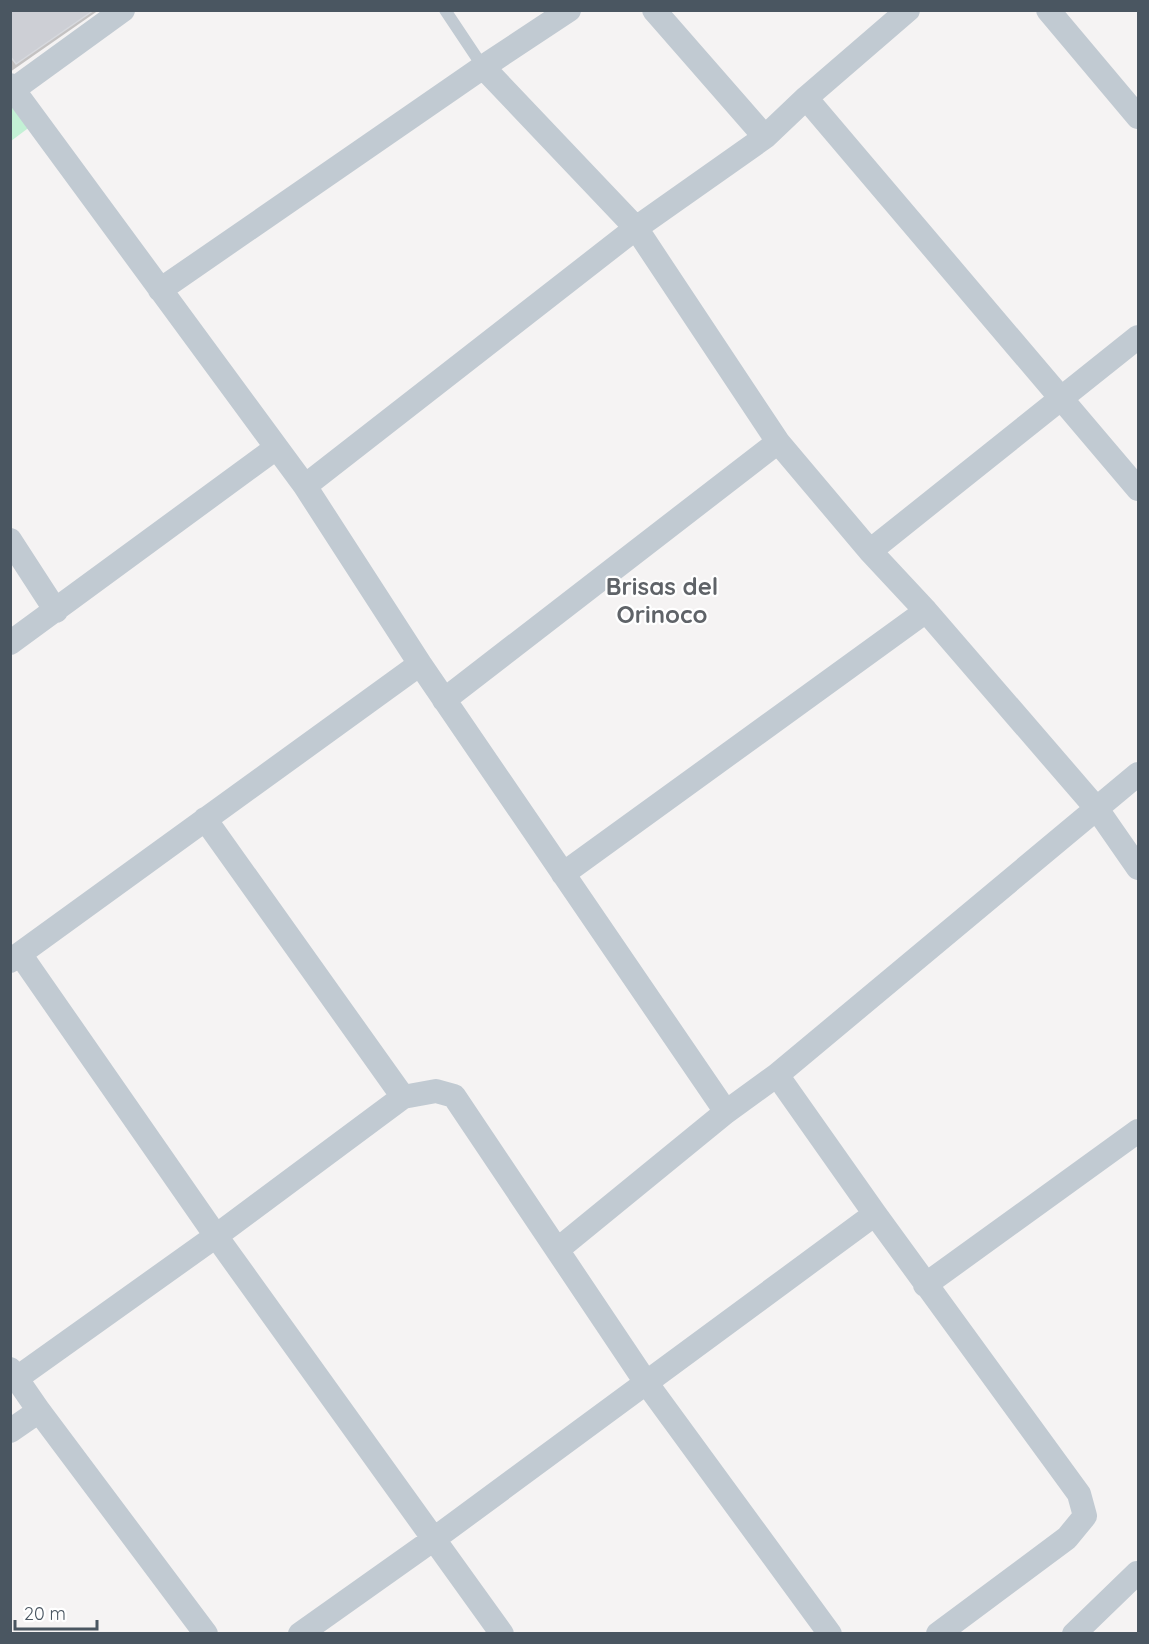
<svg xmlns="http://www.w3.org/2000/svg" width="1149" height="1644" font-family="Quicksand,sans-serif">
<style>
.green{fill:#c3f1d5}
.shadow{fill:#0003}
.building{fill:#cdcfd5;stroke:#d7d9de;stroke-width:1.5}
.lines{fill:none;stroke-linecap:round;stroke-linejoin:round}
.service{stroke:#c1cad2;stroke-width:12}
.minor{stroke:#c1cad2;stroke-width:24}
.labels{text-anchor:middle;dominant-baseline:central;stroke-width:4.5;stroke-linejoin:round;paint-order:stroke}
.quarter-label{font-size:24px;font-weight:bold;fill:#5f6368;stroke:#fff}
</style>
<rect width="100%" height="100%" fill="#f5f3f3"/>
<path class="green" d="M 10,87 L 35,123 L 11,141 L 10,141 Z"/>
<path class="shadow" d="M 10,10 L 99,10 L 10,72 Z"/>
<path class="building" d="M 10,10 L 94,10 L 16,64 L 10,56 Z"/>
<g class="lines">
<path class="service" d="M 445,10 L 483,67"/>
<path class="minor" d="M 654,10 L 765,137
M 1048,10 L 1138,117
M 483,67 L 636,228 L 778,442 L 870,551 L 926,611 L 1097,809 L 1138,868
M 10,85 L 305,486 L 420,664 L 726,1112
M 10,92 L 123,10
M 806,98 L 1138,489
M 160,290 L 483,67 L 569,10
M 305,486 L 636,228 L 765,137 L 806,98 L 908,10
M 10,540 L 56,611
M 870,551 L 1138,337
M 10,643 L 276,448
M 444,700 L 778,442
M 205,819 L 403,1097
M 563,874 L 926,611
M 20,954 L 216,1236 L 502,1634
M 10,961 L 420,664
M 777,1075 L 875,1214 L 1079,1494 L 1085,1516 L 1067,1538 L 938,1634
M 557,1250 L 726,1112 L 777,1075 L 1138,774
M 925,1285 L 1138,1131
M 10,1369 L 39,1411 L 206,1634
M 17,1378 L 216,1236 L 403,1097 L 436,1091 L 454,1096 L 645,1381 L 830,1634
M 10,1431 L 39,1411
M 300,1634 L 434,1539 L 875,1214
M 1074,1634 L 1137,1573"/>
</g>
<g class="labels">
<g class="quarter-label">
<text x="662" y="586">Brisas del<tspan x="662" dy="28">Orinoco</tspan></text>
</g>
</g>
<rect width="1149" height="1644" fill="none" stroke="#4a5661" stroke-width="24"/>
<path d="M15 1620v9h82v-9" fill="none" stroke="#4a5661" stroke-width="3"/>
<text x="24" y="1620" font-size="18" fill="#4a5661" stroke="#ffffff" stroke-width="4.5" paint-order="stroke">20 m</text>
</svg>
